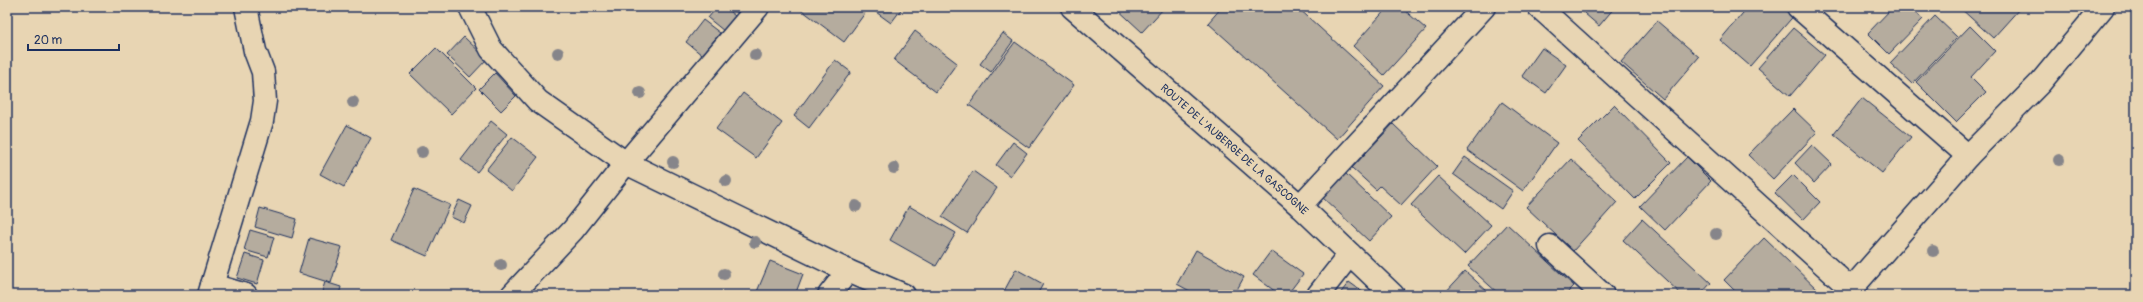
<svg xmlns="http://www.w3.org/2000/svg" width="2143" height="302" font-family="Pangolin,sans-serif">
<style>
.building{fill:#b5ac9e;stroke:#1b2f5e}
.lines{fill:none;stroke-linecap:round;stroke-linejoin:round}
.minor-casing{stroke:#1b2f5e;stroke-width:25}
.minor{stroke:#e8d5b3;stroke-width:22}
.tree{fill:#86858a}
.labels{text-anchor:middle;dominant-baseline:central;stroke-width:4;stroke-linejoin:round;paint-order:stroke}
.street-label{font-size:11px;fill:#1b2f5e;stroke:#e8d5b3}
</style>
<rect width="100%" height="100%" fill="#e8d5b3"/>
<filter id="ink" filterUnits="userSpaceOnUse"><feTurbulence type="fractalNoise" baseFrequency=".025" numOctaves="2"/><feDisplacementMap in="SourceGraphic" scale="8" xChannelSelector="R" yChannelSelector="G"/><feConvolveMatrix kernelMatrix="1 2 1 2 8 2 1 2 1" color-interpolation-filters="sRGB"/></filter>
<g filter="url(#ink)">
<path class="building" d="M 717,7 L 724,7 L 735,16 L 724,31 L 708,18 Z
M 730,7 L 743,7 L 738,13 Z
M 800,7 L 857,7 L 865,13 L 844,42 L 799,8 Z
M 869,7 L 903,7 L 891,23 Z
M 1115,7 L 1165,7 L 1142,32 Z
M 1222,7 L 1297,7 L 1384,86 L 1337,139 L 1208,23 Z
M 1388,7 L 1401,7 L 1426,29 L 1384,75 L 1353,46 Z
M 1577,7 L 1615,7 L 1599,26 Z
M 1748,7 L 1791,7 L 1797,12 L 1750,66 L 1720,40 Z
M 1893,7 L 1910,7 L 1923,19 L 1889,54 L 1868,33 Z
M 1959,7 L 2021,7 L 1993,38 Z
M 1935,16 L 1957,37 L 1912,84 L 1890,63 Z
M 703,20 L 720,33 L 702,55 L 686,42 Z
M 1657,21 L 1699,57 L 1663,99 L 1621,62 Z
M 1970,26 L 1995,51 L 1971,77 L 1986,92 L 1956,122 L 1916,82 Z
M 1793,28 L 1825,55 L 1790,96 L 1758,68 Z
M 915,31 L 957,63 L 936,92 L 894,60 Z
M 1003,33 L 1013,41 L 991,72 L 980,64 Z
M 464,37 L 487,59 L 470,77 L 447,55 Z
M 1015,42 L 1074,85 L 1029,148 L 969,105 Z
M 436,48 L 476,88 L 451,114 L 410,74 Z
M 1542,48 L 1566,65 L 1546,93 L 1522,76 Z
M 835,60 L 851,72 L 809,128 L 794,116 Z
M 495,73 L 516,96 L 501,111 L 479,89 Z
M 743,93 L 782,123 L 756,158 L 716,129 Z
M 1862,98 L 1911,137 L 1882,173 L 1834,134 Z
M 1502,102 L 1557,143 L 1523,191 L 1467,150 Z
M 1614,105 L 1671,163 L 1635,199 L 1578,141 Z
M 1793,109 L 1817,132 L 1773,179 L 1748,155 Z
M 491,121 L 507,134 L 477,172 L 461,160 Z
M 1393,124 L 1437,166 L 1401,205 L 1380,186 L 1376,190 L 1352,168 Z
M 347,125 L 371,138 L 344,187 L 320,174 Z
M 512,137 L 538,157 L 512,191 L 486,170 Z
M 1013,142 L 1027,153 L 1010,176 L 996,165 Z
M 1812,145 L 1832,164 L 1814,183 L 1795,163 Z
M 1465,157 L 1513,191 L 1501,209 L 1453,174 Z
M 1687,157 L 1711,181 L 1665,230 L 1640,206 Z
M 1571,159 L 1617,202 L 1573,251 L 1526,207 Z
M 973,171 L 997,188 L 967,233 L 942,217 Z
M 1344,172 L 1391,217 L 1369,241 L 1322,197 Z
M 1793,175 L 1820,202 L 1803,220 L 1775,193 Z
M 1438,176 L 1491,225 L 1464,254 L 1411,205 Z
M 414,189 L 450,205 L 427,256 L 391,240 Z
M 459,200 L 472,206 L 464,223 L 451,217 Z
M 909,206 L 956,233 L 936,266 L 890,240 Z
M 260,208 L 297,219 L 292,238 L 255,227 Z
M 1642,219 L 1711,283 L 1700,295 L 1682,295 L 1623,240 Z
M 1507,224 L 1574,286 L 1565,295 L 1500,295 L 1468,266 Z
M 250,230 L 274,237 L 268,257 L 244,250 Z
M 309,238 L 342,247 L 331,283 L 299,273 Z
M 1764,238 L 1819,291 L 1816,295 L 1739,295 L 1724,280 Z
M 1196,250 L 1244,277 L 1234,295 L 1197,295 L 1177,284 Z
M 1271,251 L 1303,274 L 1287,295 L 1280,295 L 1253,275 Z
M 245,254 L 264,260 L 257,284 L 237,278 Z
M 770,261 L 803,274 L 795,295 L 756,294 Z
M 1016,269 L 1043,284 L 1037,295 L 1002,295 Z
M 1465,271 L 1488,292 L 1485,295 L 1443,295 Z
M 325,282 L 341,287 L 339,295 L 321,295 Z
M 1349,282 L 1367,295 L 1339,295 Z"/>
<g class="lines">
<g class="minor-casing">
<g id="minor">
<path d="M 470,7 L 491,49 L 538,101 L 626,163 L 848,271 L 904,295"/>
<path id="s1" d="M 1072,7 L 1300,206 L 1393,295"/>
<path d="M 1539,7 L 1851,289"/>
<path d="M 1798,7 L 1968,156"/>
<path d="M 1300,206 L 1484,7"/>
<path d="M 1550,246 L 1603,295"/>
<path d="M 212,285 L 246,295"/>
<path d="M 209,295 L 262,121 L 265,101 L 263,72 L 255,51 L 246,7"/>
<path d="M 512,295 L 573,230 L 626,163 L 758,7"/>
<path d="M 829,295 L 848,271"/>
<path d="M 1318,295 L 1350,254"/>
<path d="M 1846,295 L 1968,156 L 2040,83 L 2103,7"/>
</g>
</g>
<use href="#minor" class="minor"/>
</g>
<g class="tree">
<circle cx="558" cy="53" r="6"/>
<circle cx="755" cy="55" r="6"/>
<circle cx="640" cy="93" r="6"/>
<circle cx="353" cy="102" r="6"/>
<circle cx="422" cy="152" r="6"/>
<circle cx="2059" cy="160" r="6"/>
<circle cx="673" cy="162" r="6"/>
<circle cx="894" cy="168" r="6"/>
<circle cx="726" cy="181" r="6"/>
<circle cx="856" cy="206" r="6"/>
<circle cx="1716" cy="234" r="6"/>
<circle cx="755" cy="242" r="6"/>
<circle cx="1933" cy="251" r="6"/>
<circle cx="501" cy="265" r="6"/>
<circle cx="724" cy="274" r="6"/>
</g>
</g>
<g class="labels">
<g class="street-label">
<text stroke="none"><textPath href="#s1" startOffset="216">ROUTE DE L'AUBERGE DE LA GASCOGNE</textPath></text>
</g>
</g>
<rect width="2143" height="302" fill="none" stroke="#e8d5b3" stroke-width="24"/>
<rect x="12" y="12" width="2119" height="278" fill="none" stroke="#1b2f5e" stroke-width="1.5" filter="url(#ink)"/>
<path d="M28 44v6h91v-6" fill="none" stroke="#1b2f5e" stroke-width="2"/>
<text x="34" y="44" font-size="12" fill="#1b2f5e" stroke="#e8d5b3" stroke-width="3" paint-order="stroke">20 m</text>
</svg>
